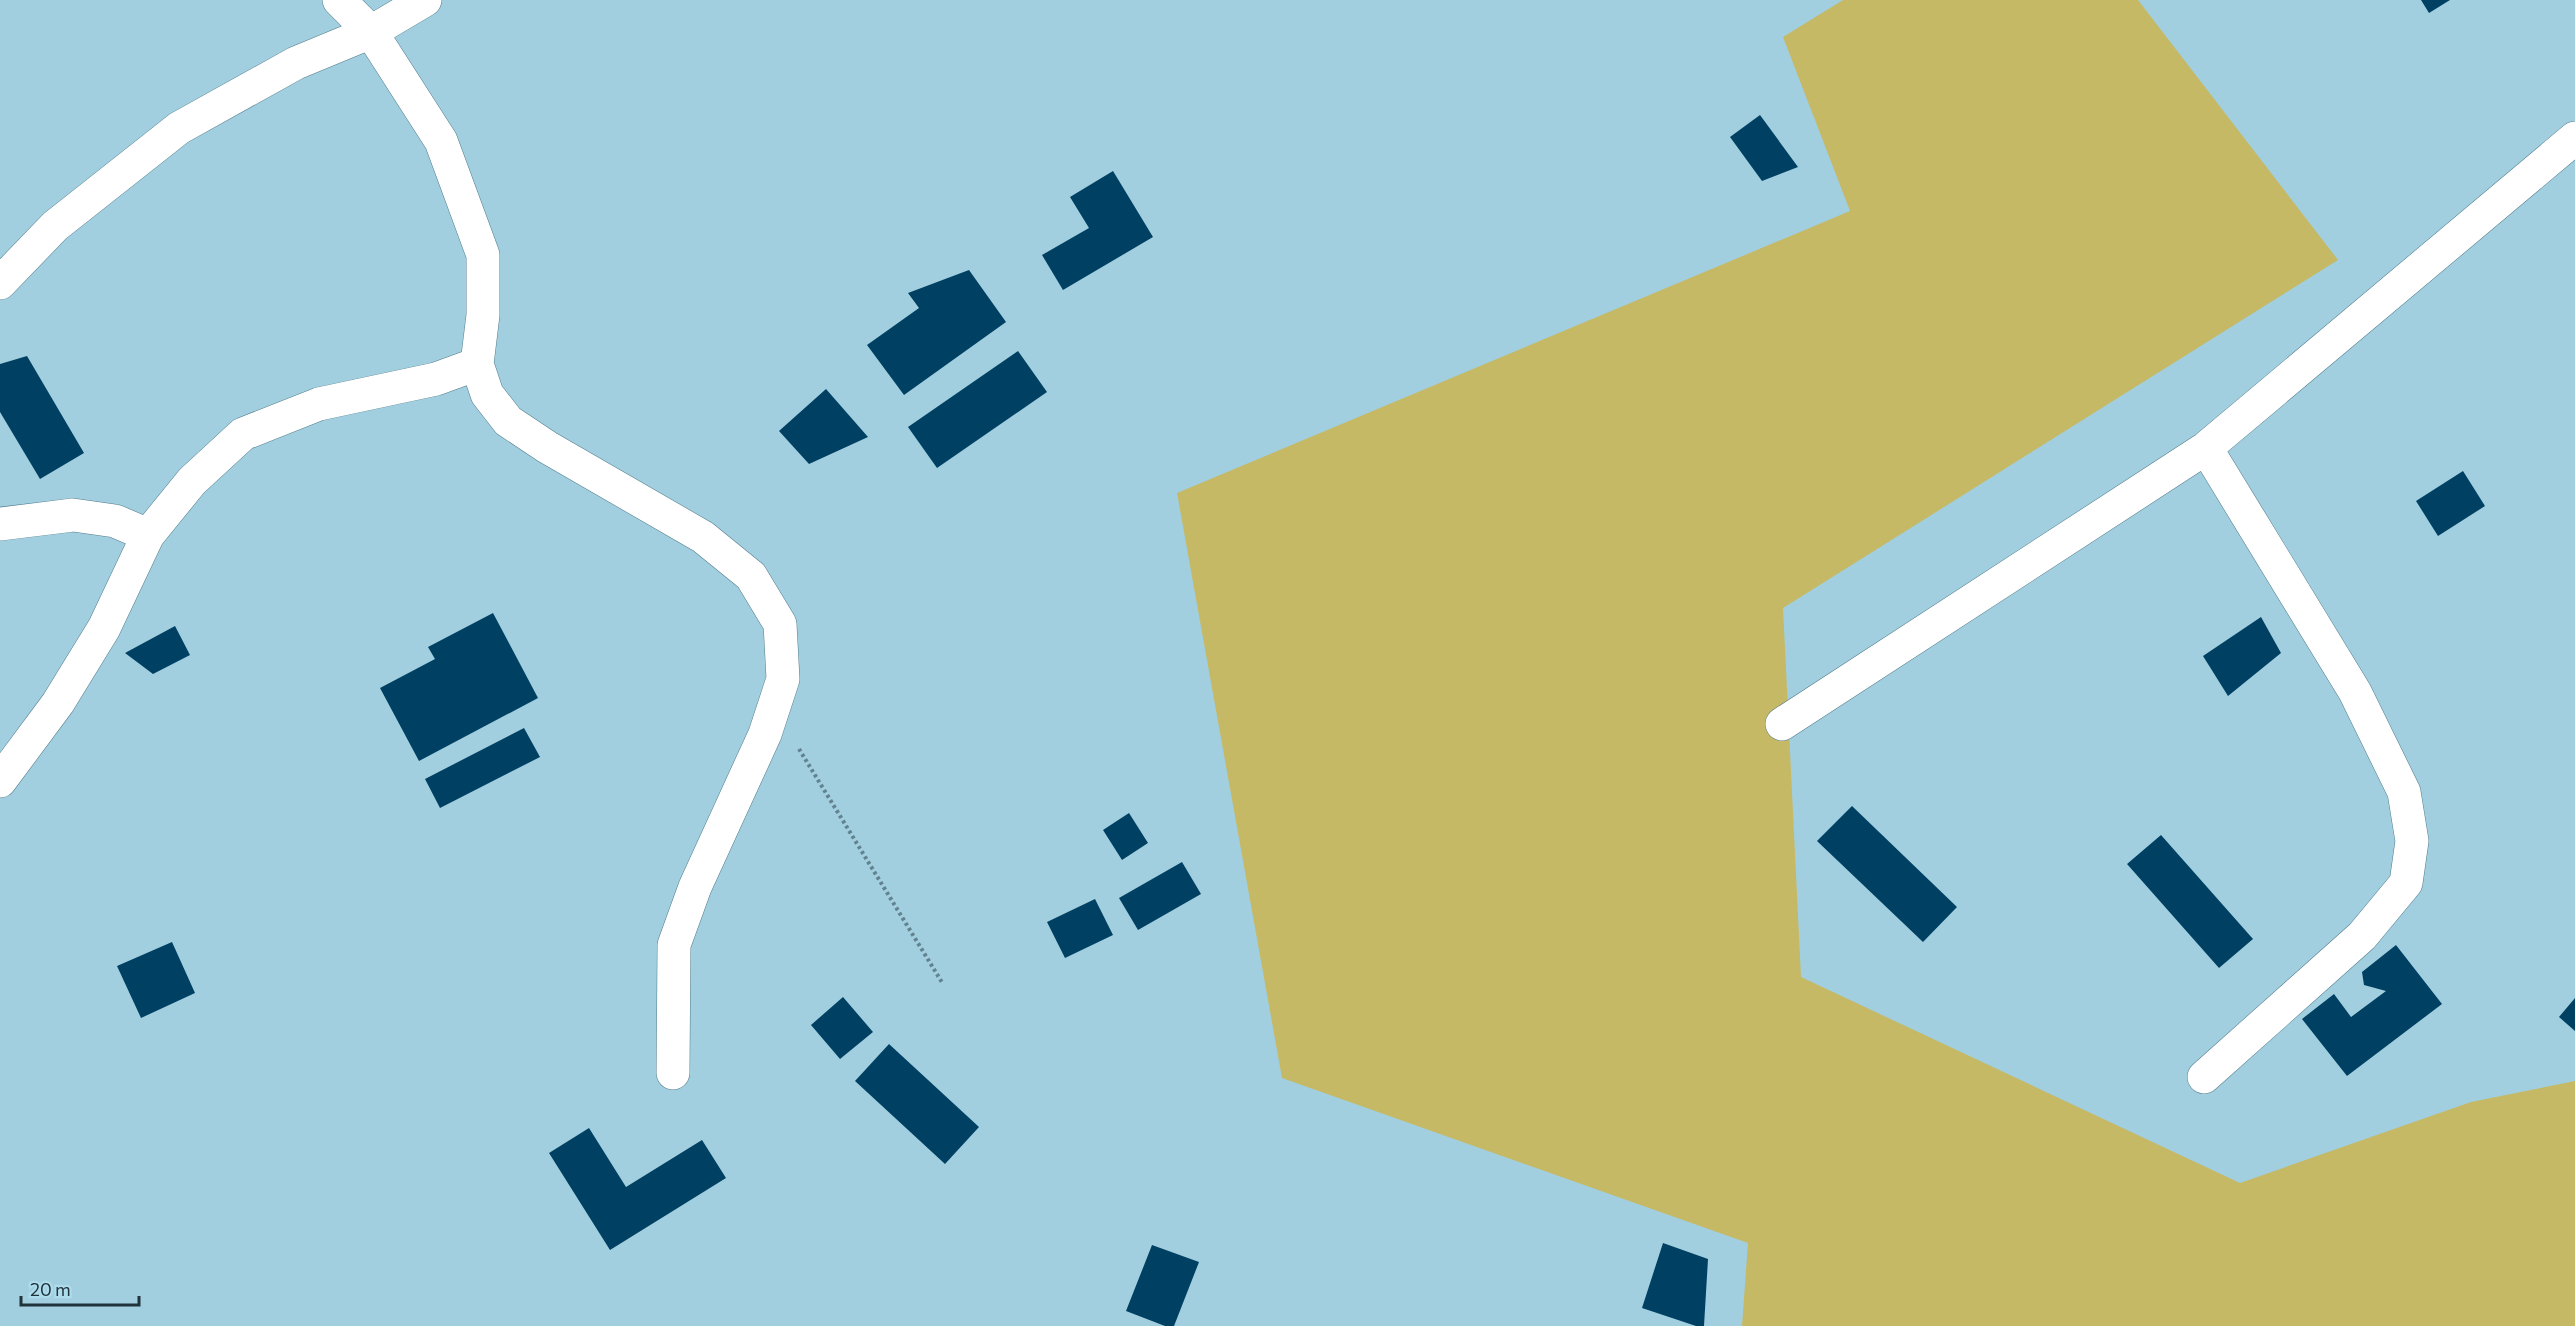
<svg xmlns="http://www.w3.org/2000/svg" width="2575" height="1326" font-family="Commissioner,sans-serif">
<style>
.green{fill:#c5b966}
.building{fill:#004063}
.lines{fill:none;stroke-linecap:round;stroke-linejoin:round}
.minor-casing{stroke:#527d8c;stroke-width:34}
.path{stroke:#62828e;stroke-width:4;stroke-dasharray:3 3;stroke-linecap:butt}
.minor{stroke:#fff;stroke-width:33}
</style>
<rect width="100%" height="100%" fill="#a1cfdf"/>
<path class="green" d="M 1843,0 L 2138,0 L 2338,260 L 1783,608 L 1801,977 L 2240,1183 L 2471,1102 L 2575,1081 L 2575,1326 L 1742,1326 L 1748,1243 L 1282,1078 L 1177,493 L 1850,211 L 1783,37 Z"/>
<path class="building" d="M 2421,0 L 2450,0 L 2429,13 Z
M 1760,115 L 1798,167 L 1762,181 L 1730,137 Z
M 1113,171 L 1153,237 L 1063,290 L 1042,255 L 1089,228 L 1070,197 Z
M 969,270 L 1006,322 L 904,395 L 867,345 L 919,308 L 908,293 Z
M 1018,351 L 1047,392 L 937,468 L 908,427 Z
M 27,356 L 84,453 L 40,479 L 0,412 L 0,364 Z
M 826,389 L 868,437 L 809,464 L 779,431 Z
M 2463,471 L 2485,506 L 2438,536 L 2416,501 Z
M 493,613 L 538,698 L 419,761 L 380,688 L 435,659 L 428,647 Z
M 2261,617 L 2281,653 L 2228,696 L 2203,656 Z
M 175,626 L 190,655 L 153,674 L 125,653 Z
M 524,728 L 540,757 L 440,808 L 425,779 Z
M 1852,806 L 1957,907 L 1923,942 L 1817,841 Z
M 1129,813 L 1148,843 L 1122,860 L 1103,830 Z
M 2161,835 L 2253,939 L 2219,968 L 2127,864 Z
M 1182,862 L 1201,894 L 1138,930 L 1119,898 Z
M 1095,899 L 1113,935 L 1065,958 L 1047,922 Z
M 172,942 L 195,993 L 141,1018 L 117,966 Z
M 2396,945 L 2442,1004 L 2347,1076 L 2302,1019 L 2334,994 L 2351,1017 L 2386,991 L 2364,985 L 2362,972 Z
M 843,997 L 873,1032 L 840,1059 L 811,1025 Z
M 2575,998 L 2575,1031 L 2559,1017 Z
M 889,1044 L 979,1127 L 945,1164 L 855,1081 Z
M 589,1128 L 626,1187 L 702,1140 L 726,1178 L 610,1250 L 549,1153 Z
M 1663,1243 L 1708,1259 L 1704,1326 L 1696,1326 L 1642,1308 Z
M 1152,1245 L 1199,1262 L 1174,1326 L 1165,1326 L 1126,1311 Z"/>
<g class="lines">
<g class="minor-casing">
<path id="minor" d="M 339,0 L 371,32 L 441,141 L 483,255 L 483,315 L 477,364 L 487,394 L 508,421 L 547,447 L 703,537 L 751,576 L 780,624 L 783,679 L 765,734 L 695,887 L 674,945 L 673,1073
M 0,283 L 55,226 L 179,128 L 296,63 L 371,32 L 425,0
M 0,524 L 73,515 L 115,521 L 148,535
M 1782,724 L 2206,448 L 2575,138
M 0,781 L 58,703 L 104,628 L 148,535 L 192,481 L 243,434 L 319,404 L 436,379 L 477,364
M 2204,1077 L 2362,936 L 2406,883 L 2412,841 L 2404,792 L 2355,692 L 2206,448"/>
</g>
<path class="path" d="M 799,749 L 943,984"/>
<use href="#minor" class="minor"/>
</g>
<path d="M21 1296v9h118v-9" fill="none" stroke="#21333a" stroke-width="3"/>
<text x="30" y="1296" font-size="18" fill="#21333a" stroke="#addcec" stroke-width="4.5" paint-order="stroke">20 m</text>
</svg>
